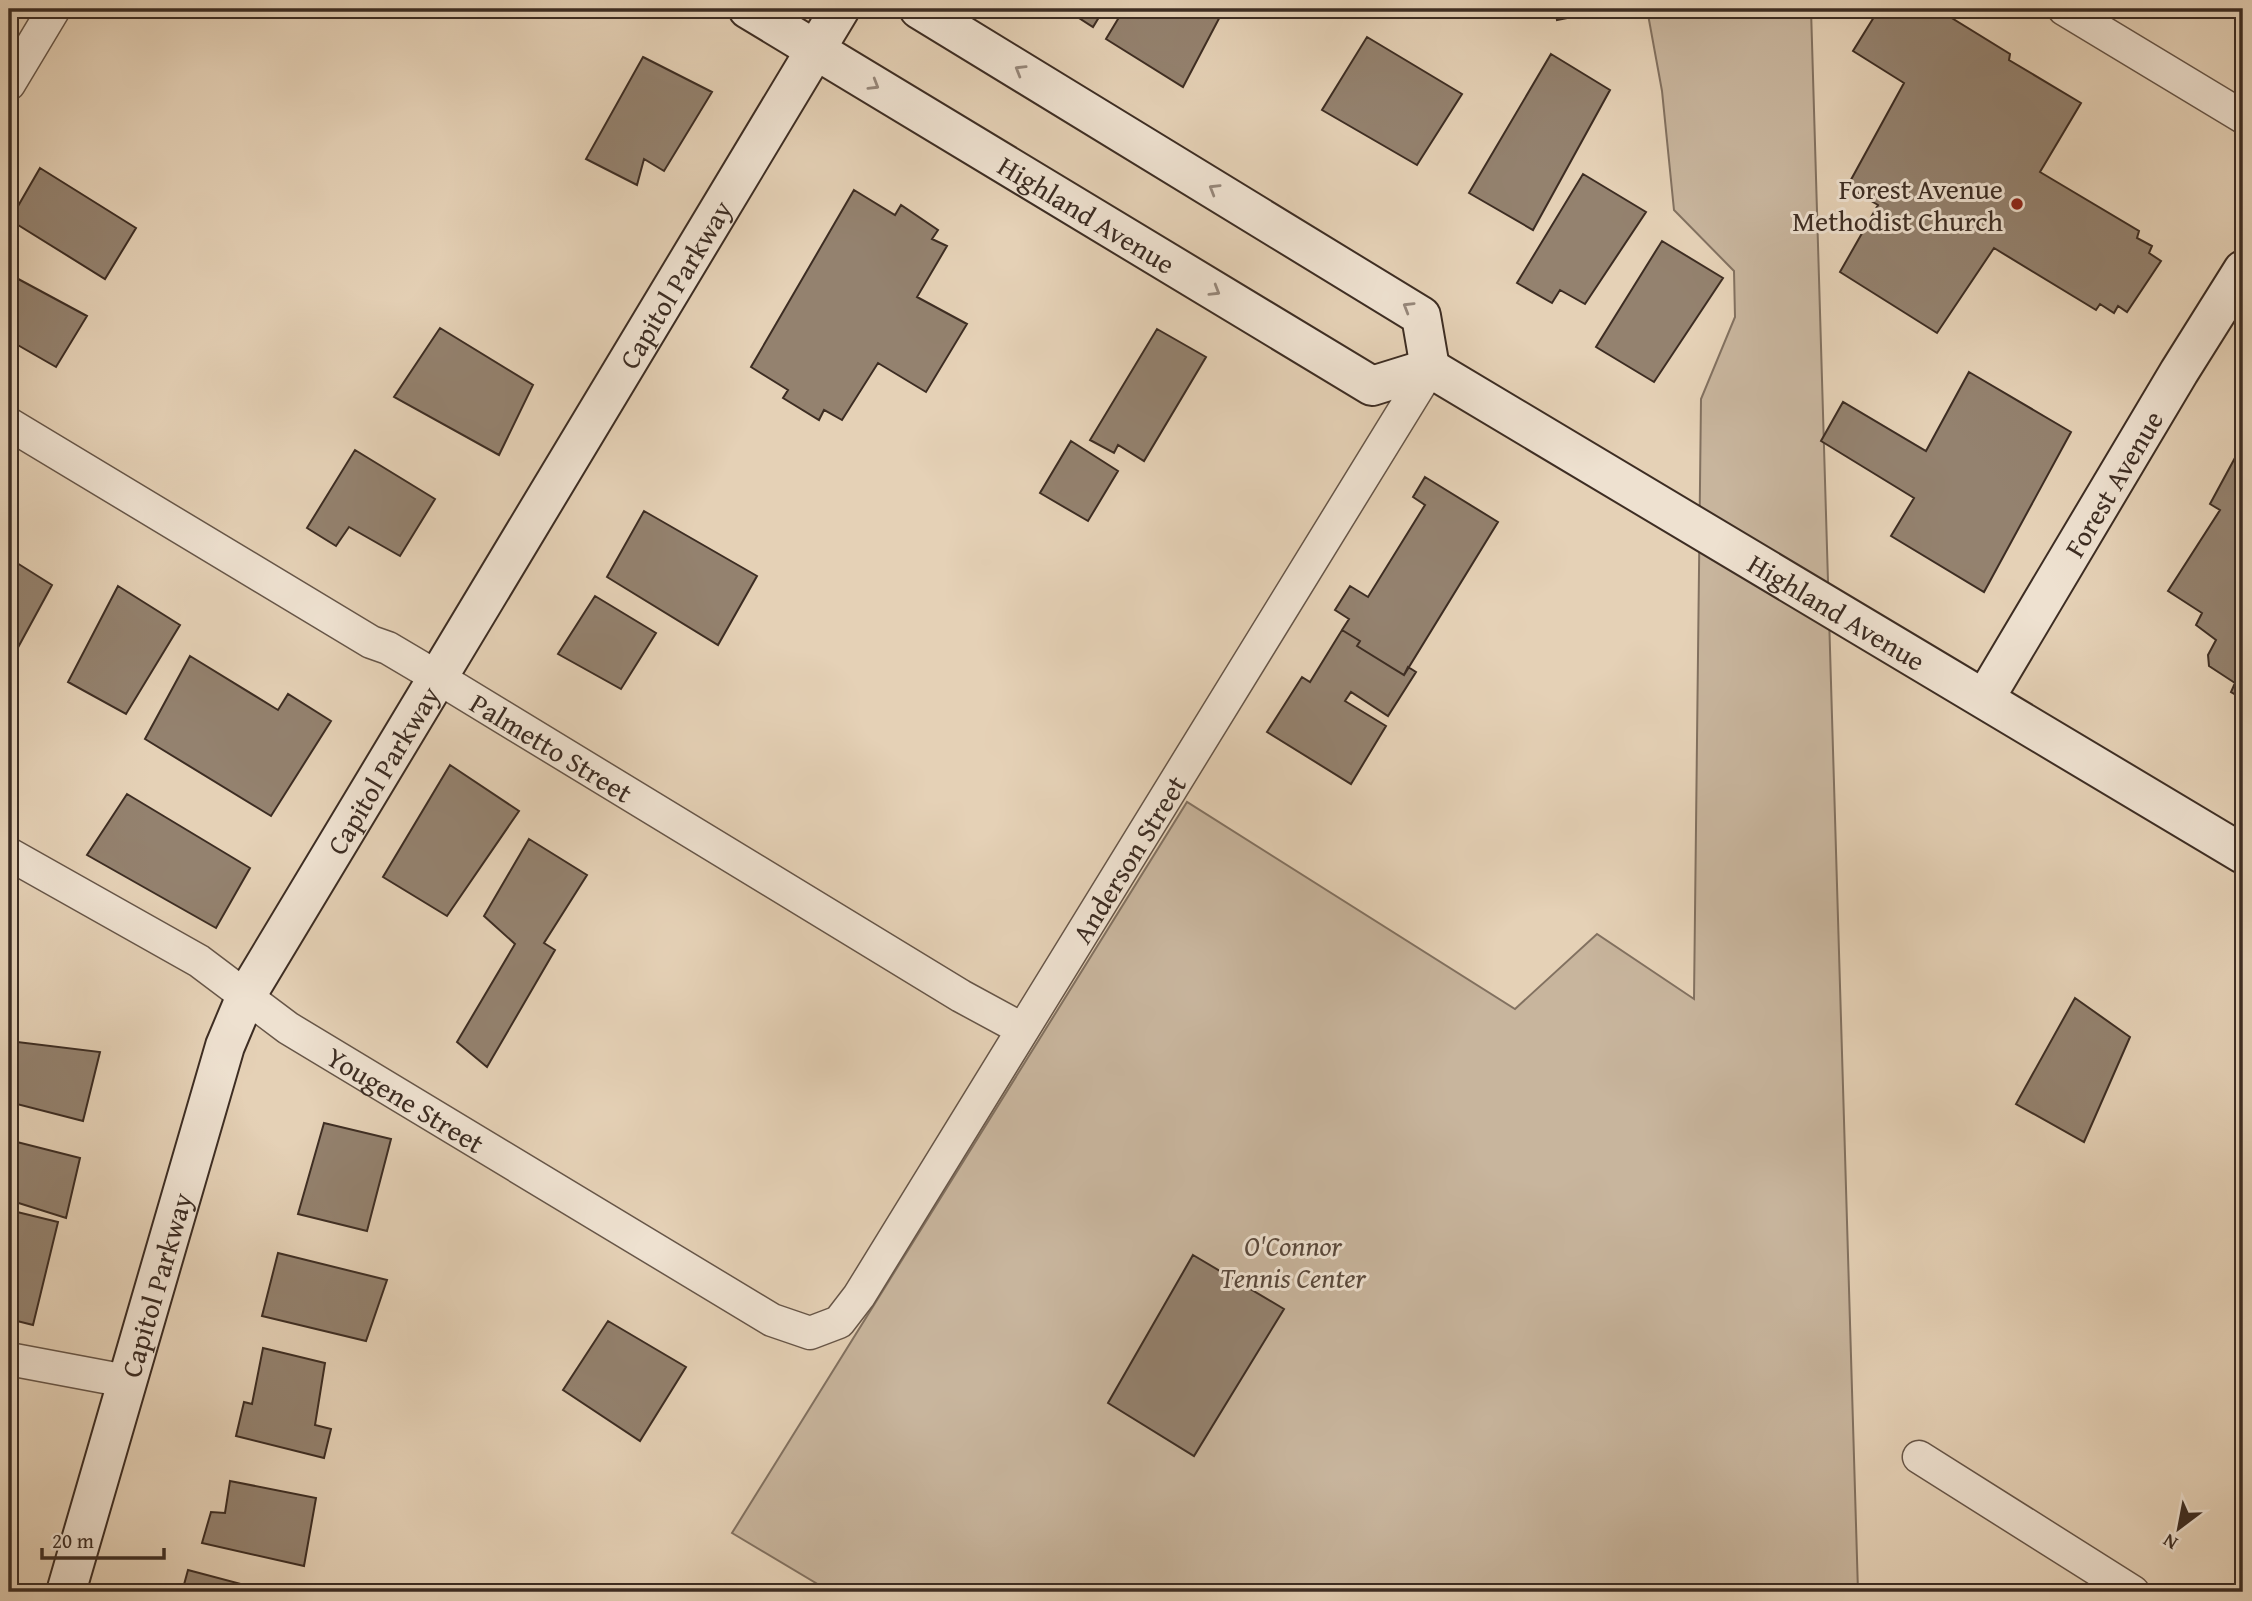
<svg xmlns="http://www.w3.org/2000/svg" width="2252" height="1601" font-family="'Gentium Book Plus',serif">
<style>
.green{fill:#c8b59d;stroke:#827160;stroke-width:2}
.building{fill:#94826f;stroke:#3d2d23;stroke-width:2}
.lines{fill:none;stroke-linecap:round;stroke-linejoin:round}
.street-casing{stroke:#675648;stroke-width:35}
.secondary-casing{stroke:#3d2d23;stroke-width:42}
.street{stroke:#eee1d0;stroke-width:32}
.secondary{stroke:#eee1d0;stroke-width:38}
.oneway{stroke:#96877a}
.poi-dot{fill:#8f2418;stroke:#eee1d0;stroke-width:2.5}
.labels{text-anchor:middle;dominant-baseline:central;stroke-width:6;stroke-linejoin:round;paint-order:stroke}
.poi-label{font-size:28px;fill:#3d2d23;stroke:#eee1d0;text-anchor:end}
.street-label{font-size:28px;fill:#3d2d23;stroke:#eee1d0}
.park-label{font-size:28px;font-style:italic;fill:#59483b;stroke:#eee1d0}
</style>
<rect width="100%" height="100%" fill="#e5d1b6"/>
<filter id="stains"><feTurbulence type="fractalNoise" baseFrequency=".00286" numOctaves="4"/><feColorMatrix values="0 0 0 0 .2 0 0 0 0 .09 0 0 0 0 .02 0 0 0 .5 -.17"/></filter>
<radialGradient id="worn" r=".72"><stop offset=".6" stop-color="#630" stop-opacity="0"/><stop offset="1" stop-color="#630" stop-opacity=".3"/></radialGradient>
<path class="green" d="M 1647,9 L 1811,9 L 1858,1592 L 831,1592 L 732,1533 L 1187,802 L 1515,1009 L 1597,934 L 1694,999 L 1701,399 L 1735,317 L 1734,271 L 1674,210 L 1662,91 Z"/>
<path class="building" d="M 1065,9 L 1104,9 L 1093,27 Z
M 1124,9 L 1224,9 L 1183,87 L 1106,39 Z
M 1555,9 L 1612,9 L 1557,20 Z
M 1879,9 L 1937,9 L 2010,54 L 2009,60 L 2081,103 L 2040,172 L 2139,231 L 2137,238 L 2152,246 L 2149,253 L 2161,261 L 2127,312 L 2118,306 L 2114,313 L 2100,304 L 2096,310 L 1994,248 L 1937,333 L 1840,272 L 1878,205 L 1847,187 L 1904,83 L 1853,51 Z
M 1367,37 L 1462,94 L 1417,165 L 1322,110 Z
M 1551,54 L 1610,90 L 1533,230 L 1469,193 Z
M 643,57 L 712,92 L 664,171 L 644,159 L 637,185 L 586,159 Z
M 40,168 L 136,228 L 105,279 L 10,220 Z
M 1583,174 L 1646,212 L 1585,304 L 1560,290 L 1552,303 L 1517,283 Z
M 854,190 L 895,215 L 901,205 L 938,230 L 932,239 L 947,246 L 917,297 L 967,324 L 926,392 L 878,363 L 842,420 L 824,410 L 819,420 L 783,398 L 788,390 L 751,367 Z
M 1662,241 L 1723,278 L 1654,382 L 1596,347 Z
M 9,274 L 87,316 L 56,367 L 9,340 Z
M 440,328 L 533,385 L 499,455 L 394,397 Z
M 1157,329 L 1206,357 L 1144,461 L 1118,445 L 1114,453 L 1090,440 Z
M 1969,372 L 2071,432 L 1984,592 L 1891,536 L 1914,498 L 1821,441 L 1843,402 L 1926,451 Z
M 1071,441 L 1118,471 L 1088,521 L 1040,493 Z
M 2243,443 L 2243,699 L 2231,692 L 2235,683 L 2209,666 L 2208,655 L 2216,640 L 2196,625 L 2202,613 L 2168,591 L 2220,510 L 2210,504 Z
M 355,450 L 435,499 L 400,556 L 349,527 L 336,546 L 307,528 Z
M 1425,477 L 1498,522 L 1404,675 L 1357,646 L 1360,641 L 1342,630 L 1349,619 L 1335,610 L 1350,586 L 1368,597 L 1425,505 L 1413,497 Z
M 644,511 L 757,576 L 718,645 L 607,577 Z
M 17,563 L 52,585 L 9,664 L 9,578 Z
M 118,586 L 180,625 L 126,714 L 68,682 Z
M 595,596 L 656,633 L 621,689 L 558,654 Z
M 1342,630 L 1360,641 L 1357,646 L 1404,675 L 1408,667 L 1416,672 L 1388,716 L 1351,692 L 1345,701 L 1386,726 L 1351,784 L 1267,732 L 1302,677 L 1310,682 Z
M 190,656 L 278,710 L 288,694 L 331,721 L 271,816 L 145,739 Z
M 450,765 L 519,811 L 447,916 L 383,877 Z
M 127,794 L 250,868 L 216,928 L 87,855 Z
M 529,839 L 587,875 L 544,943 L 555,950 L 487,1067 L 457,1042 L 515,944 L 484,916 Z
M 2075,998 L 2130,1037 L 2084,1142 L 2016,1104 Z
M 9,1041 L 100,1052 L 83,1121 L 9,1102 Z
M 324,1123 L 391,1139 L 367,1231 L 298,1214 Z
M 9,1140 L 80,1158 L 66,1218 L 9,1200 Z
M 9,1210 L 58,1222 L 33,1325 L 9,1319 Z
M 278,1253 L 387,1280 L 366,1341 L 262,1316 Z
M 1193,1255 L 1284,1309 L 1194,1456 L 1108,1403 Z
M 608,1321 L 686,1367 L 640,1441 L 563,1390 Z
M 263,1348 L 325,1363 L 315,1425 L 331,1429 L 324,1458 L 236,1436 L 244,1402 L 252,1404 Z
M 230,1481 L 316,1498 L 304,1566 L 202,1543 L 211,1512 L 225,1513 Z
M 188,1570 L 271,1592 L 182,1592 Z"/>
<g class="lines">
<g class="street-casing">
<g id="street">
<path d="M 2064,9 L 2243,117"/>
<path d="M 9,84 L 54,9"/>
<path id="s1" d="M 9,424 L 371,642 L 388,648 L 437,677 L 961,996 L 1022,1029"/>
<path id="s2" d="M 9,854 L 199,961 L 288,1028 L 772,1320 L 810,1333 L 839,1322 L 859,1296 L 1430,368"/>
<path d="M 9,1359 L 126,1381"/>
<path d="M 1919,1457 L 2133,1592"/>
</g>
</g>
<g class="secondary-casing">
<g id="secondary">
<path id="s3" d="M 748,9 L 1372,386 L 1430,368 L 2243,854"/>
<path d="M 919,9 L 1421,316 L 1430,368"/>
<path id="s4" d="M 1985,698 L 2179,372 L 2243,270"/>
<path id="s5" d="M 66,1592 L 225,1046 L 246,996 L 840,9"/>
</g>
</g>
<use href="#street" class="street"/>
<use href="#secondary" class="secondary"/>
</g>
<defs><path id="oneway-chevron" d="M-2-3.5L2.5 0L-2 3.5" fill="none" stroke-width="1.6" stroke-linecap="round" stroke-linejoin="round" transform="scale(1.75)"/></defs>
<g class="oneway">
<use href="#oneway-chevron" transform="translate(1020 70) rotate(-149)"/>
<use href="#oneway-chevron" transform="translate(874 85) rotate(31)"/>
<use href="#oneway-chevron" transform="translate(1214 189) rotate(-149)"/>
<use href="#oneway-chevron" transform="translate(1215 291) rotate(31)"/>
<use href="#oneway-chevron" transform="translate(1408 307) rotate(-149)"/>
</g>
<circle class="poi-dot" cx="2017" cy="204" r="7"/>
<g class="labels">
<g class="poi-label">
<text x="2003" y="188">Forest Avenue<tspan x="2003" dy="32">Methodist Church</tspan></text>
</g>
<g class="street-label">
<text stroke="none"><textPath href="#s3" startOffset="396">Highland Avenue</textPath></text>
<text stroke="none"><textPath href="#s5" startOffset="1454">Capitol Parkway</textPath></text>
<text stroke="none"><textPath href="#s4" startOffset="250">Forest Avenue</textPath></text>
<text stroke="none"><textPath href="#s3" startOffset="1264">Highland Avenue</textPath></text>
<text stroke="none"><textPath href="#s1" startOffset="632">Palmetto Street</textPath></text>
<text stroke="none"><textPath href="#s5" startOffset="887">Capitol Parkway</textPath></text>
<text stroke="none"><textPath href="#s2" startOffset="1512">Anderson Street</textPath></text>
<text stroke="none"><textPath href="#s2" startOffset="467">Yougene Street</textPath></text>
<text stroke="none"><textPath href="#s5" startOffset="320">Capitol Parkway</textPath></text>
</g>
<g class="park-label">
<text x="1293" y="1245">O'Connor<tspan x="1293" dy="32">Tennis Center</tspan></text>
</g>
</g>
<rect width="2252" height="1601" fill="none" stroke="#e5d1b6" stroke-width="35"/>
<rect x="10" y="10" width="2231" height="1580" fill="none" stroke="#3d2d23" stroke-width="3.5"/>
<rect x="18" y="18" width="2217" height="1566" fill="none" stroke="#3d2d23" stroke-width="2"/>
<g transform="translate(2179 1528) rotate(212)" stroke="#eee1d0" stroke-width="5" paint-order="stroke">
<path d="M0-5L12 26L0 18L-12 26Z" fill="#3d2d23"/>
<text y="-10" font-size="19" font-weight="bold" text-anchor="middle" fill="#3d2d23">N</text>
</g>
<path d="M42 1548v10h122v-10" fill="none" stroke="#3d2d23" stroke-width="3.5"/>
<text x="52" y="1548" font-size="21" fill="#3d2d23" stroke="#eee1d0" stroke-width="5" paint-order="stroke">20 m</text>
<rect width="100%" height="100%" filter="url(#stains)"/>
<rect width="100%" height="100%" fill="url(#worn)"/>
</svg>
